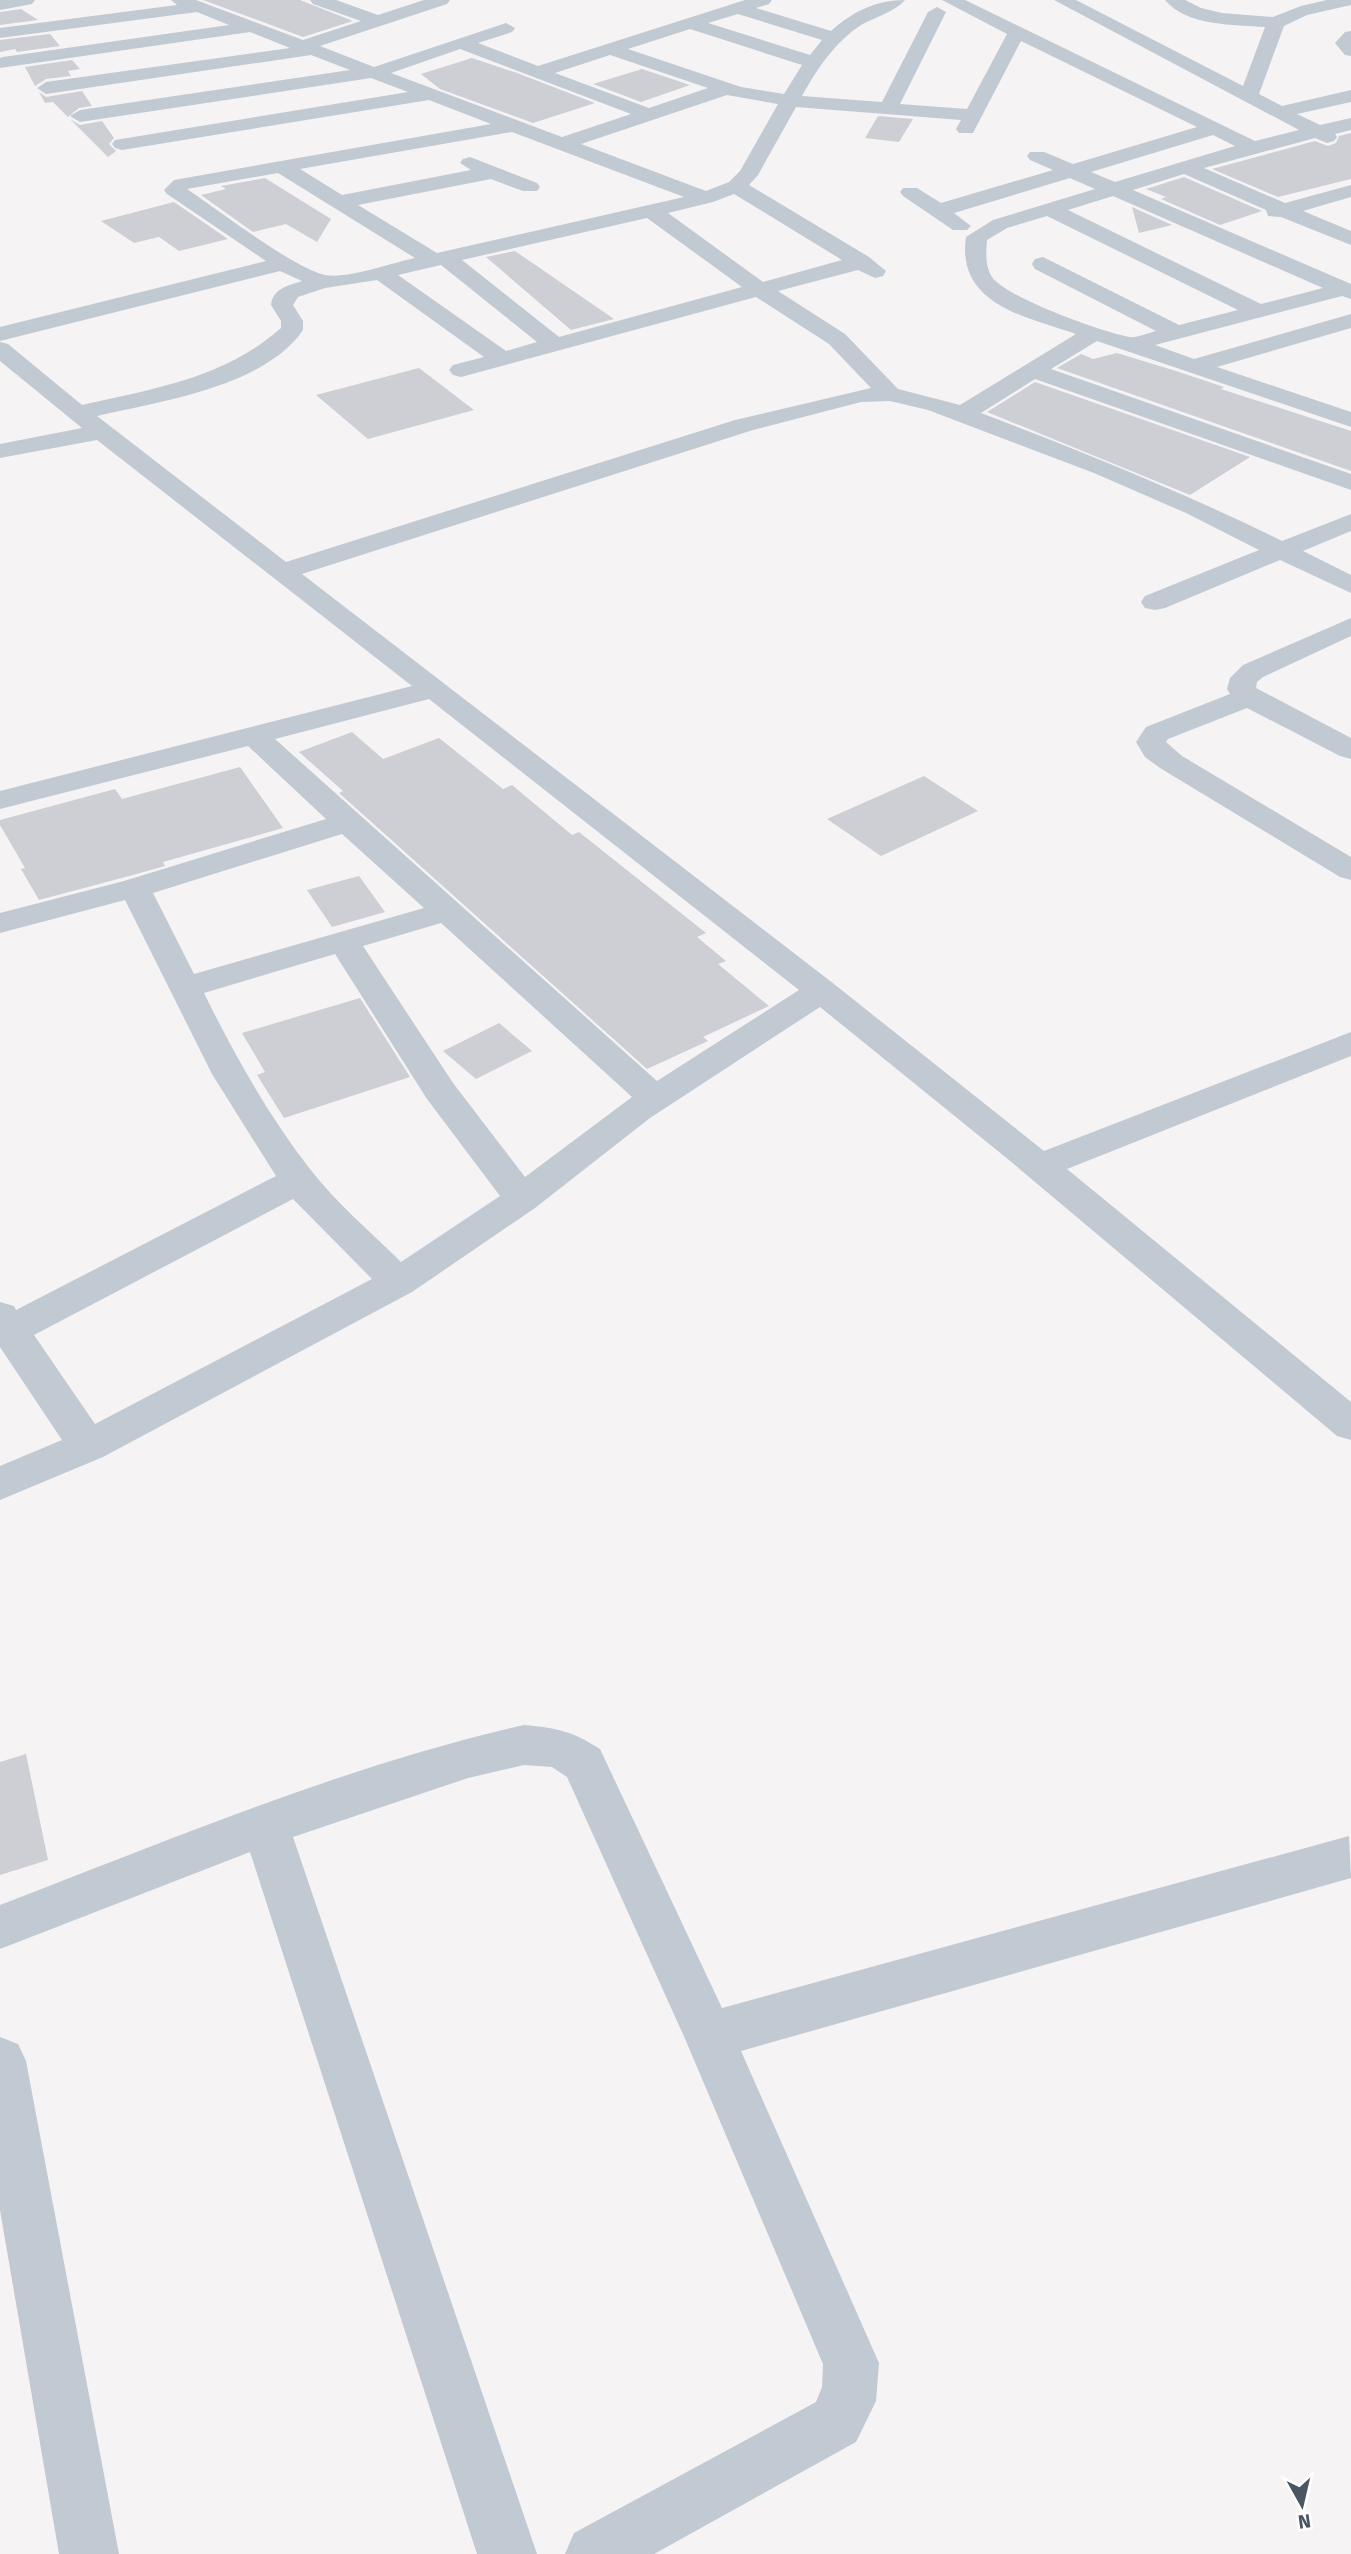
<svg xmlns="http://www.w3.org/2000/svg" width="1351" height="2554" font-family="'Fira Sans',sans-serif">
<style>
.building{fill:#cdcfd5}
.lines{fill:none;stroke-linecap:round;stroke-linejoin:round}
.minor{fill:#c1cad2;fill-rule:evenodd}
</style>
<rect width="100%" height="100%" fill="#f5f3f3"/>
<path class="building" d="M 203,0 L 300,0 L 353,21 L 303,37 Z
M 21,9 L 38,20 L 0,25 L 0,12 Z
M 50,34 L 60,46 L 17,52 L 15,49 L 0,52 L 0,40 Z
M 472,58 L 517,73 L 595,103 L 533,123 L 440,89 L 421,74 Z
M 72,60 L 80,69 L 68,71 L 71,76 L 46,79 L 35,86 L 25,67 Z
M 642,69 L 690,85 L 641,102 L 593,84 Z
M 82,91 L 92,106 L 79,108 L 68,117 L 53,102 L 45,103 L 39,92 L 46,97 Z
M 878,116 L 913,119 L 899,142 L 865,138 Z
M 70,119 L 80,125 L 102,121 L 114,138 L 109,144 L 116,151 L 108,157 Z
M 1351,133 L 1351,179 L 1278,197 L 1212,169 L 1315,141 L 1328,146 L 1336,143 L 1339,136 Z
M 1184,177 L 1248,205 L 1262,211 L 1220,225 L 1161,199 L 1166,197 L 1146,189 Z
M 265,178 L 331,219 L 317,242 L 286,224 L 253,232 L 201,195 L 226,189 L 221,186 Z
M 174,202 L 228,239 L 179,251 L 159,237 L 134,243 L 101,221 Z
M 1132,207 L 1172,225 L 1139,233 Z
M 515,251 L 614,319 L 571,330 L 486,257 Z
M 1117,353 L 1176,371 L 1224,387 L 1221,389 L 1351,431 L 1351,471 L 1057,368 L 1081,354 L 1093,359 Z
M 419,368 L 474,410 L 368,439 L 316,395 Z
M 1035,382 L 1250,457 L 1190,495 L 987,412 Z
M 352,732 L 383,759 L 439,738 L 503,789 L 512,785 L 572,835 L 579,832 L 706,933 L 697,937 L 726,961 L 718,964 L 769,1006 L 703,1037 L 708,1041 L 647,1069 L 339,793 L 343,791 L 299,752 Z
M 240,767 L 283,828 L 163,862 L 165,866 L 133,875 L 39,900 L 21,869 L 25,868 L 0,825 L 0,820 L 115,789 L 122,799 Z
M 924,776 L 978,811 L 881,856 L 827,819 Z
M 359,876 L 385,912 L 332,927 L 307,890 Z
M 360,998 L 410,1077 L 284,1118 L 257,1075 L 265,1072 L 242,1033 Z
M 499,1023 L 532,1051 L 476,1079 L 443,1051 Z
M 26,1754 L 48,1860 L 0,1875 L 0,1762 Z"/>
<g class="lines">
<path class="minor" d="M 0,0 L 35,0 L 32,4 L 0,10 Z
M 171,0 L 196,0 L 303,40 L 361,21 L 313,4 L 310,0 L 336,0 L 378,15 L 424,0 L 450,0 L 447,4 L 320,46 L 374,67 L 506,23 L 515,28 L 512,32 L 478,43 L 538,66 L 745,0 L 772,0 L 769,4 L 756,8 L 831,31 C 852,12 876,0 905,0 C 895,12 875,17 861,25 C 834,43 817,69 802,96 L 882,102 L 928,12 L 937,7 L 946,12 L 900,104 L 967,109 L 1007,34 L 942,0 L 965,0 L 1255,141 L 1299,130 L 1054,0 L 1076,0 L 1243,86 L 1265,27 C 1235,25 1186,26 1165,0 L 1185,0 L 1201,8 L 1222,13 L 1273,17 L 1301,6 L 1327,0 L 1351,0 L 1351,5 L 1307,15 L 1284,26 L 1259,94 L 1282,106 L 1351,90 L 1351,102 L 1297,114 L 1320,125 L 1351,118 L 1351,130 L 1335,134 L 1337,137 L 1334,141 L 1327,143 L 1315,138 L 1204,168 L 1285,203 L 1351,185 L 1351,197 L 1303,211 L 1351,231 L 1351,245 L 1281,217 L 1268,216 L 1266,210 L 1184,174 L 1133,190 L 1351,284 L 1351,299 L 1342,296 L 1155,345 L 1194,359 L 1351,314 L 1351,328 L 1217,367 L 1351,412 L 1351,427 L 1097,341 L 1051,369 L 1351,474 L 1351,490 L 1035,379 L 981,413 C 1083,452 1183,492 1282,541 L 1351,514 L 1351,531 L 1303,551 L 1351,575 L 1351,593 L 1280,560 L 1165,608 L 1155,610 L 1145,608 L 1141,602 L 1145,596 L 1259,550 L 1186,513 L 1094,473 L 928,410 L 890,401 L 861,402 L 753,430 L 302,574 L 834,984 L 1044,1151 L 1351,1032 L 1351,1056 L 1067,1169 L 1351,1402 L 1351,1440 L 1337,1436 L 1009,1160 L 820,1007 L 650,1118 L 535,1208 L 412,1292 L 103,1457 L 0,1500 L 0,1466 L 62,1440 L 0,1347 L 0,1302 L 14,1306 L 16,1310 L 276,1176 L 212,1074 L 125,900 L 0,933 L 0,913 L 124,881 L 326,819 L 248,746 L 0,809 L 0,791 L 412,686 L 97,440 L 0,458 L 0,444 L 82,428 L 0,361 L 0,342 L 8,344 L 82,405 C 152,389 225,378 281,328 L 281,321 L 271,305 C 273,288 288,286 302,281 L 280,271 L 0,341 L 0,327 L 266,261 L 167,194 L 164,190 L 174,180 L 491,124 L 429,100 L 122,150 L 115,148 L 112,144 L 115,140 L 408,92 L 371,78 L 80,122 L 70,116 L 80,110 L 350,70 L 311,55 L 46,94 L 37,88 L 46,82 L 290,48 L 250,32 L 0,68 L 0,58 L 3,57 L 229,25 L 197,12 L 0,38 L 0,28 L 177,5 ZM 738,14 L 822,40 L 810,55 L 708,23 ZM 690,29 L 802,65 L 784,94 L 741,87 L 628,49 ZM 1021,41 L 1197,127 L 1073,164 L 1044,152 L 1030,152 L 1027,156 L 1030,160 L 1053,170 L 941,203 L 917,188 L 903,188 L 900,192 L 903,196 L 953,230 L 967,230 L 971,226 L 954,213 L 1070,178 L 1095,189 L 993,220 L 966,237 C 956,305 1027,317 1076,334 L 960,405 L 898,389 L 845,334 L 778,291 L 858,270 L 875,278 L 883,276 L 886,271 L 869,257 L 749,185 L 758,175 L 796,107 L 961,120 L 956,129 L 959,133 L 973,133 ZM 460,49 L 631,114 L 562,137 L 391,73 ZM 610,55 L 708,88 L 649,108 L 555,73 ZM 727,95 L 778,104 L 740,171 L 729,182 L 706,191 L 581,144 ZM 512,132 L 684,197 L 437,253 L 358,205 L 491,179 L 523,191 L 537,191 L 540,187 L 537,183 L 470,157 L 463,159 L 460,163 L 471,170 L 342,195 L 300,169 ZM 1213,135 L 1235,146 L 1115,182 L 1091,172 ZM 278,173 L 415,258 C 391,263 348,279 325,275 C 295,269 217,209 187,189 ZM 734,194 L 842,260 L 763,282 L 668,213 L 713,202 ZM 1113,196 L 1323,288 L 1261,304 L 1068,210 ZM 1047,216 L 1238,310 L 1179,325 L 1043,257 L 1035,259 L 1032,264 L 1035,269 L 1156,331 C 1148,333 1137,338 1129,337 C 1102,332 1007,298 992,277 C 985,266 986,252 987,240 L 1007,228 ZM 647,218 L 742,287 L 559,337 L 462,260 ZM 441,265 L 537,342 L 506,351 L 398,275 ZM 377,280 L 484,357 L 453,365 L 449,370 L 453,375 L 461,377 L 756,297 L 829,344 L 871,388 L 735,420 L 286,562 L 97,416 C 160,401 264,387 303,330 L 303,321 L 293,305 L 298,297 L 325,288 ZM 429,699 L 799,990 L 657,1081 L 275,739 ZM 342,834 L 424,908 L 194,974 L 153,893 ZM 441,923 L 632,1097 L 525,1177 L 453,1083 L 363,946 ZM 335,954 L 427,1099 L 500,1196 L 401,1262 C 370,1231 336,1203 310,1169 C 268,1115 234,1054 204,993 ZM 293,1199 L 372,1279 L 95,1424 L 34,1335 Z
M 1351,31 L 1351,56 L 1345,55 L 1335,43 L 1345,32 Z
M 1351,618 L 1351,636 L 1263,677 L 1257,682 L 1256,688 L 1351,738 L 1351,759 L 1340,756 L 1247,708 L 1168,739 L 1166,742 L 1182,756 L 1351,857 L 1351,880 L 1340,877 L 1160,768 L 1145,757 L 1136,742 L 1146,727 L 1230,694 L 1227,689 L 1230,678 L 1243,665 Z
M 524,1725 C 557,1728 572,1731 600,1749 L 722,2008 L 1349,1836 L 1351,1878 L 741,2051 L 879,2363 L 876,2401 L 856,2442 L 654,2554 L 565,2554 L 574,2533 L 816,2402 L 822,2387 L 823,2364 L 686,2041 L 567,1777 L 552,1767 L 524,1765 L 468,1778 L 293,1837 L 537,2554 L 477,2554 L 250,1852 L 0,1949 L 0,1905 C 172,1839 344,1766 524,1725 Z
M 0,2037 L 18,2044 L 26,2061 L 119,2554 L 59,2554 L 0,2210 Z"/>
</g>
<g transform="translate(1302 2505) rotate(172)" stroke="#ffffff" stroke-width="5" paint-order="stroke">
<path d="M0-5L12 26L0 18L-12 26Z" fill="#4a5661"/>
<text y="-10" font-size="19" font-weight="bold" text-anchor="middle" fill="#4a5661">N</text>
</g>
</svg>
